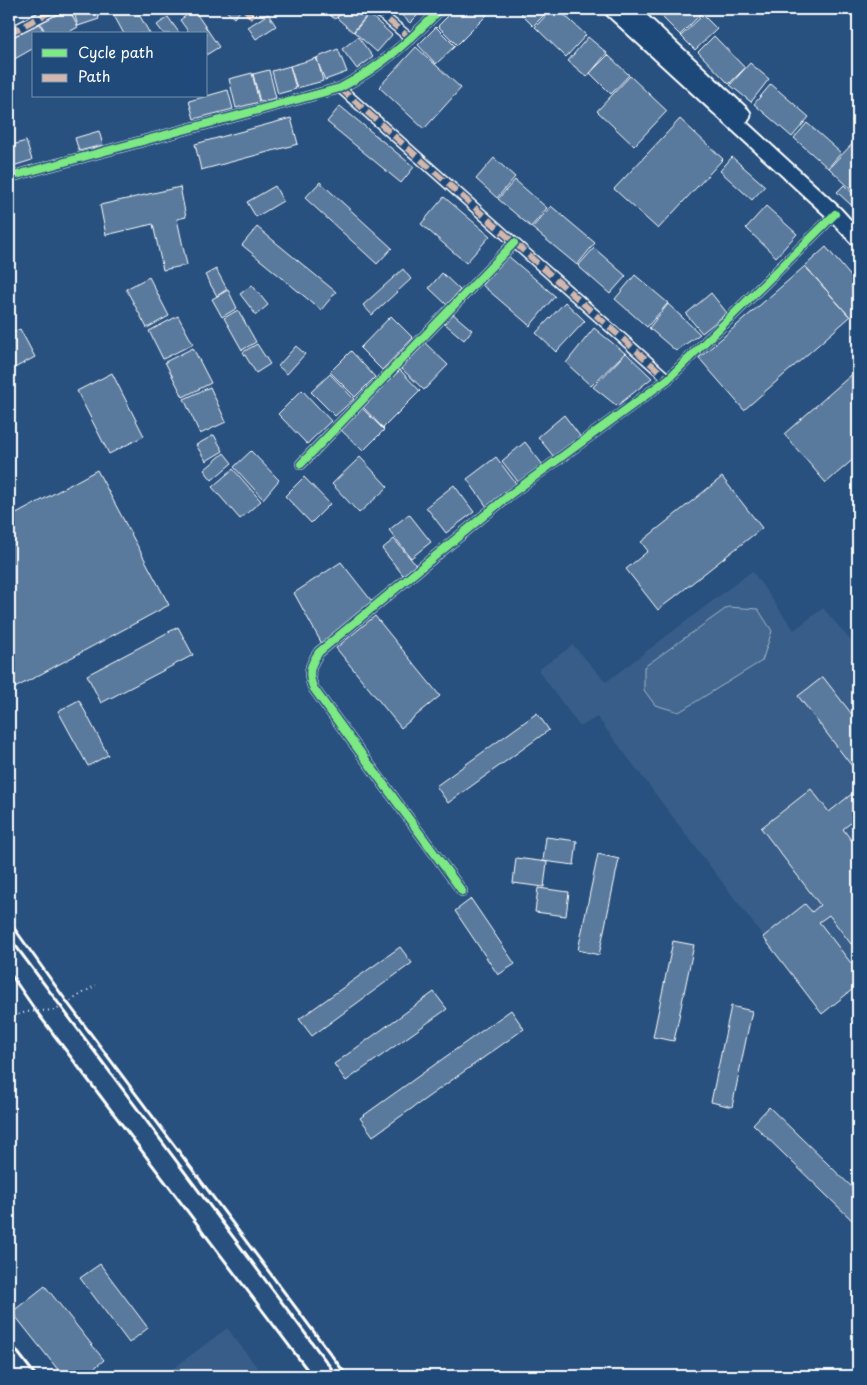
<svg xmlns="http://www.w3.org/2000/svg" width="867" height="1385" font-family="'Playpen Sans',sans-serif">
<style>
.built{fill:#375d88}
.green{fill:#446890;stroke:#a2b4c8}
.building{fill:#5a7a9d;stroke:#fff}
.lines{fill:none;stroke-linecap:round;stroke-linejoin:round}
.minor-casing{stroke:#fff;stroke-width:12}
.primary-casing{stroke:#fff;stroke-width:19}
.path{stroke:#fff;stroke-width:2;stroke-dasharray:1 4;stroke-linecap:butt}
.minor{stroke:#1f4a7a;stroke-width:9}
.primary{stroke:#1f4a7a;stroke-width:15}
.rail{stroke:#fff;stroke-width:3}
.quiet{stroke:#d1b7ad;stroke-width:6;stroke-dasharray:12 6;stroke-linecap:butt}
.cycleway-casing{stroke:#1f4a7a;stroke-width:11}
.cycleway{stroke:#7ce984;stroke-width:8}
</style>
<rect width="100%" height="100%" fill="#28517f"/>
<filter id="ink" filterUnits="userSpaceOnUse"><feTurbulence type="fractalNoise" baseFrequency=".02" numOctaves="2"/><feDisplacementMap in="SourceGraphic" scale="10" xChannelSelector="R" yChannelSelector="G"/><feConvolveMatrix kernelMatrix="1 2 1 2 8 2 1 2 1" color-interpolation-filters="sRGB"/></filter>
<g filter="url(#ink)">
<path class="built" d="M 752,571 L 794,630 L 823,608 L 858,649 L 858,985 L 822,1014 L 597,717 L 580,727 L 538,670 L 573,645 L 606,682 Z
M 227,1328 L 264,1376 L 163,1376 Z"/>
<path class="green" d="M 728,607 L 758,609 L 772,631 L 762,661 L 679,712 L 655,705 L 644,690 L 644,667 Z"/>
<path class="building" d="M 61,9 L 69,9 L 78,27 L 65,34 L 46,34 L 39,20 Z
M 73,9 L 96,9 L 99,19 L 78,26 Z
M 114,9 L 136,9 L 150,34 L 124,34 L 111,10 Z
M 224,9 L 240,9 L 241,10 L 234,18 Z
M 322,9 L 344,9 L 335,19 Z
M 345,9 L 363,9 L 368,14 L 353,32 L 337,18 Z
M 395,9 L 424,9 L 410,23 Z
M 455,9 L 481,9 L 487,15 L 457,45 L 438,26 Z
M 526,9 L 550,9 L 533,26 L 521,14 Z
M 552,9 L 558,9 L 586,35 L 566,57 L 535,27 Z
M 654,9 L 698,9 L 702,13 L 680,35 Z
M 194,10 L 219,47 L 206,55 L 206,34 L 190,34 L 180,20 Z
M 268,14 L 276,26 L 256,39 L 248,27 Z
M 369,14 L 392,35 L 377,52 L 354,32 Z
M 703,15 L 717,29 L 695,50 L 681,36 Z
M 168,17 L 180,34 L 164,34 L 157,25 Z
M 38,21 L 45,34 L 34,34 L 34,48 L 11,61 L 9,56 L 9,37 Z
M 436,27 L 455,46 L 436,64 L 418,45 Z
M 714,36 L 745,68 L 729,84 L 698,52 Z
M 358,37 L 373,57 L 357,69 L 342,49 Z
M 588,37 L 607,53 L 587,77 L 568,61 Z
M 416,47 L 461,88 L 424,129 L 379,87 Z
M 338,49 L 347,72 L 325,80 L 316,58 Z
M 608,55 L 629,75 L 611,94 L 590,73 Z
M 317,58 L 323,81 L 297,88 L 290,66 Z
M 750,63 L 769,79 L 751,102 L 730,85 Z
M 290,66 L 296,89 L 278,94 L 272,71 Z
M 269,70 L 276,98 L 260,102 L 253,74 Z
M 252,73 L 259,102 L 236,108 L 229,79 Z
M 630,76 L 667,111 L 634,146 L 597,111 Z
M 771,84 L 809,117 L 792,137 L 754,104 Z
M 228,90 L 233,109 L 194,119 L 189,101 Z
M 340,106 L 414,167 L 401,183 L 327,122 Z
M 291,118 L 298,144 L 201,170 L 195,144 Z
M 680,119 L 723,159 L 658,229 L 614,189 Z
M 807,123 L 841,153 L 828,168 L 794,138 Z
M 99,131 L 103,145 L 79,151 L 75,138 Z
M 857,139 L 858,187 L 854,192 L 829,168 Z
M 26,141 L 32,160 L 13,166 L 9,153 L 9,146 Z
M 732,157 L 765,186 L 752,200 L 720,171 Z
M 494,158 L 515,177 L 497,198 L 476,179 Z
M 515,180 L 547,208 L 531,227 L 498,199 Z
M 320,182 L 392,248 L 377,264 L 305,198 Z
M 844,185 L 858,198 L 851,205 L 837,192 Z
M 275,186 L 283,201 L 256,217 L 247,202 Z
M 180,187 L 186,217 L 177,219 L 187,265 L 163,270 L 153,224 L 106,235 L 100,205 Z
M 444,197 L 490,236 L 466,263 L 421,224 Z
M 551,206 L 595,243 L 577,265 L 532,228 Z
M 766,206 L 797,234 L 776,257 L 746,228 Z
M 257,227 L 336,292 L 321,310 L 242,245 Z
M 826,247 L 858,285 L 858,310 L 850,317 L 805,266 Z
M 594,248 L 626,276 L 610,294 L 578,266 Z
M 507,255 L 555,296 L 530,326 L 482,285 Z
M 805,266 L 850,317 L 744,410 L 699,358 Z
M 216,269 L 227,289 L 217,296 L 205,275 Z
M 403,269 L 411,279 L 372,315 L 363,305 Z
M 442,273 L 460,290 L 447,305 L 429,288 Z
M 635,275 L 668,303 L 647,327 L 615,299 Z
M 149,277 L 169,316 L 147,328 L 126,289 Z
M 252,285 L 268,305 L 256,315 L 240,294 Z
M 228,290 L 237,308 L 222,317 L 212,299 Z
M 711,293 L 727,313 L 702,333 L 686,314 Z
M 565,302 L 585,321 L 556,352 L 536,333 Z
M 668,304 L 700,334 L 676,351 L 649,328 Z
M 238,310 L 256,342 L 242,350 L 224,318 Z
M 452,313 L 472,330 L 464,340 L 444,323 Z
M 178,316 L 193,344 L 163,359 L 149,331 Z
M 391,316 L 413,338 L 382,370 L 360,348 Z
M 594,328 L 625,353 L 591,386 L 566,363 Z
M 20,329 L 35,357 L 9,371 L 9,334 Z
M 425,343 L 448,365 L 424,390 L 401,368 Z
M 257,344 L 270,364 L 256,373 L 243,352 Z
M 296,346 L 305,354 L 287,374 L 278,366 Z
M 193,348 L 211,383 L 183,397 L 165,362 Z
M 351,351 L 375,377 L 355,397 L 330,372 Z
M 626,353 L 652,378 L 617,406 L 593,387 Z
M 858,369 L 858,455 L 826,483 L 784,434 Z
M 400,370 L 420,391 L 383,428 L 362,406 Z
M 112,373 L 144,436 L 109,454 L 77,391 Z
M 330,374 L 354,399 L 335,416 L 311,392 Z
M 210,387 L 226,422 L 200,434 L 184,399 Z
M 302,390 L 331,421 L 307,444 L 278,414 Z
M 361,407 L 384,430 L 363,451 L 340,429 Z
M 564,415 L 580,436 L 554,457 L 538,437 Z
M 214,435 L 223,451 L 206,461 L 196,445 Z
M 525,442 L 543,465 L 519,483 L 502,461 Z
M 251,451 L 279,480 L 263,499 L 234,467 Z
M 224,453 L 232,463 L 212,480 L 204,470 Z
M 360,457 L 388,487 L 359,513 L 332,484 Z
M 496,457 L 517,485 L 487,507 L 467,479 Z
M 233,469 L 261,501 L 240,519 L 212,487 Z
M 97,470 L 169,605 L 15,688 L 9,676 L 9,518 Z
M 304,477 L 330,504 L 311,523 L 285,496 Z
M 722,477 L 762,528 L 658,610 L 626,569 L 648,551 L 641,542 Z
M 454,485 L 474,512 L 446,533 L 426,507 Z
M 409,514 L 431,542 L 411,558 L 389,530 Z
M 394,539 L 416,565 L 403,575 L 382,549 Z
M 341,562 L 374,604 L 322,644 L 294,593 Z
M 375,616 L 440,696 L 401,728 L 336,648 Z
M 178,627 L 193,655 L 101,703 L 87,675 Z
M 823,677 L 858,722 L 858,774 L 798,696 Z
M 79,700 L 108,755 L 88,766 L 58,711 Z
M 537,713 L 549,730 L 448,803 L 436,786 Z
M 811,789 L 829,812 L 858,789 L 858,817 L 843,829 L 858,849 L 858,939 L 851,944 L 829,915 L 819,922 L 854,967 L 858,964 L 858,985 L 822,1014 L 763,937 L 805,904 L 812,912 L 820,905 L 761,828 Z
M 546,837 L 577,841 L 574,865 L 543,861 Z
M 598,854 L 619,859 L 599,955 L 578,950 Z
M 516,858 L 547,862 L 544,887 L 513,883 Z
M 538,888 L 569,892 L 566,916 L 535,912 Z
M 471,899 L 515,964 L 498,975 L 455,911 Z
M 673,941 L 694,945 L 674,1041 L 653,1037 Z
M 400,947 L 412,963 L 312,1036 L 299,1019 Z
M 434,992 L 447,1009 L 346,1081 L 334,1064 Z
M 731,1006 L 752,1011 L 732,1107 L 711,1102 Z
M 511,1010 L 524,1029 L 373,1136 L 360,1118 Z
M 769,1107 L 858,1193 L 858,1226 L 753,1124 Z
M 100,1264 L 148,1328 L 129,1343 L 80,1278 Z
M 45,1286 L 104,1360 L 85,1376 L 63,1376 L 12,1312 Z"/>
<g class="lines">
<g class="minor-casing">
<path id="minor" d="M 375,9 L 411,39
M 9,33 L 56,9
M 340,88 L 668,379
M 9,177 L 340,88 C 381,67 409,41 441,9
M 301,464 L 514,243
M 462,891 L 314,689 C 307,674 310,665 319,652 L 508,496 L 668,379 L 835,214"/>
</g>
<g class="primary-casing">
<path id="primary" d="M 612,9 L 835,214 L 858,239
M 629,9 L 743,115"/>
</g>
<path class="path" d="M 9,1018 L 26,1012 L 56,1010 L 96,985"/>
<use href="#minor" class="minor"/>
<use href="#primary" class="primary"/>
<path class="rail" d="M 9,921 L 67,1002 L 347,1376
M 9,937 L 337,1376
M 9,972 L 36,1011 L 312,1376
M 9,1341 L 36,1376"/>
<path class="quiet" d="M 245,9 L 254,19
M 375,9 L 411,39
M 9,33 L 56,9
M 340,88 L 668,379"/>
<g class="cycleway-casing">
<path id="cycleway" d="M 9,177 L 340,88 C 381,67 409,41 441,9
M 301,464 L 514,243
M 462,891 L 314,689 C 307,674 310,665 319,652 L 508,496 L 668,379 L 835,214"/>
</g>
<use href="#cycleway" class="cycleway"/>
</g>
</g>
<rect width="867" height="1385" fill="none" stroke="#1f4a7a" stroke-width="30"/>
<rect x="15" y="15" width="837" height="1355" fill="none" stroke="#fff" stroke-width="2" filter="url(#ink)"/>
<rect x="32" y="32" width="175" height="65" fill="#1f4a7a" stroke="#7992af"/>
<rect x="42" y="49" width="25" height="8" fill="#7ce984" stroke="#7992af"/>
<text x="78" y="58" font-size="15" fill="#ffffff">Cycle path</text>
<rect x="42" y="74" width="25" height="8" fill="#d1b7ad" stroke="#7992af"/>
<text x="78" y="82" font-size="15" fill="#ffffff">Path</text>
</svg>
